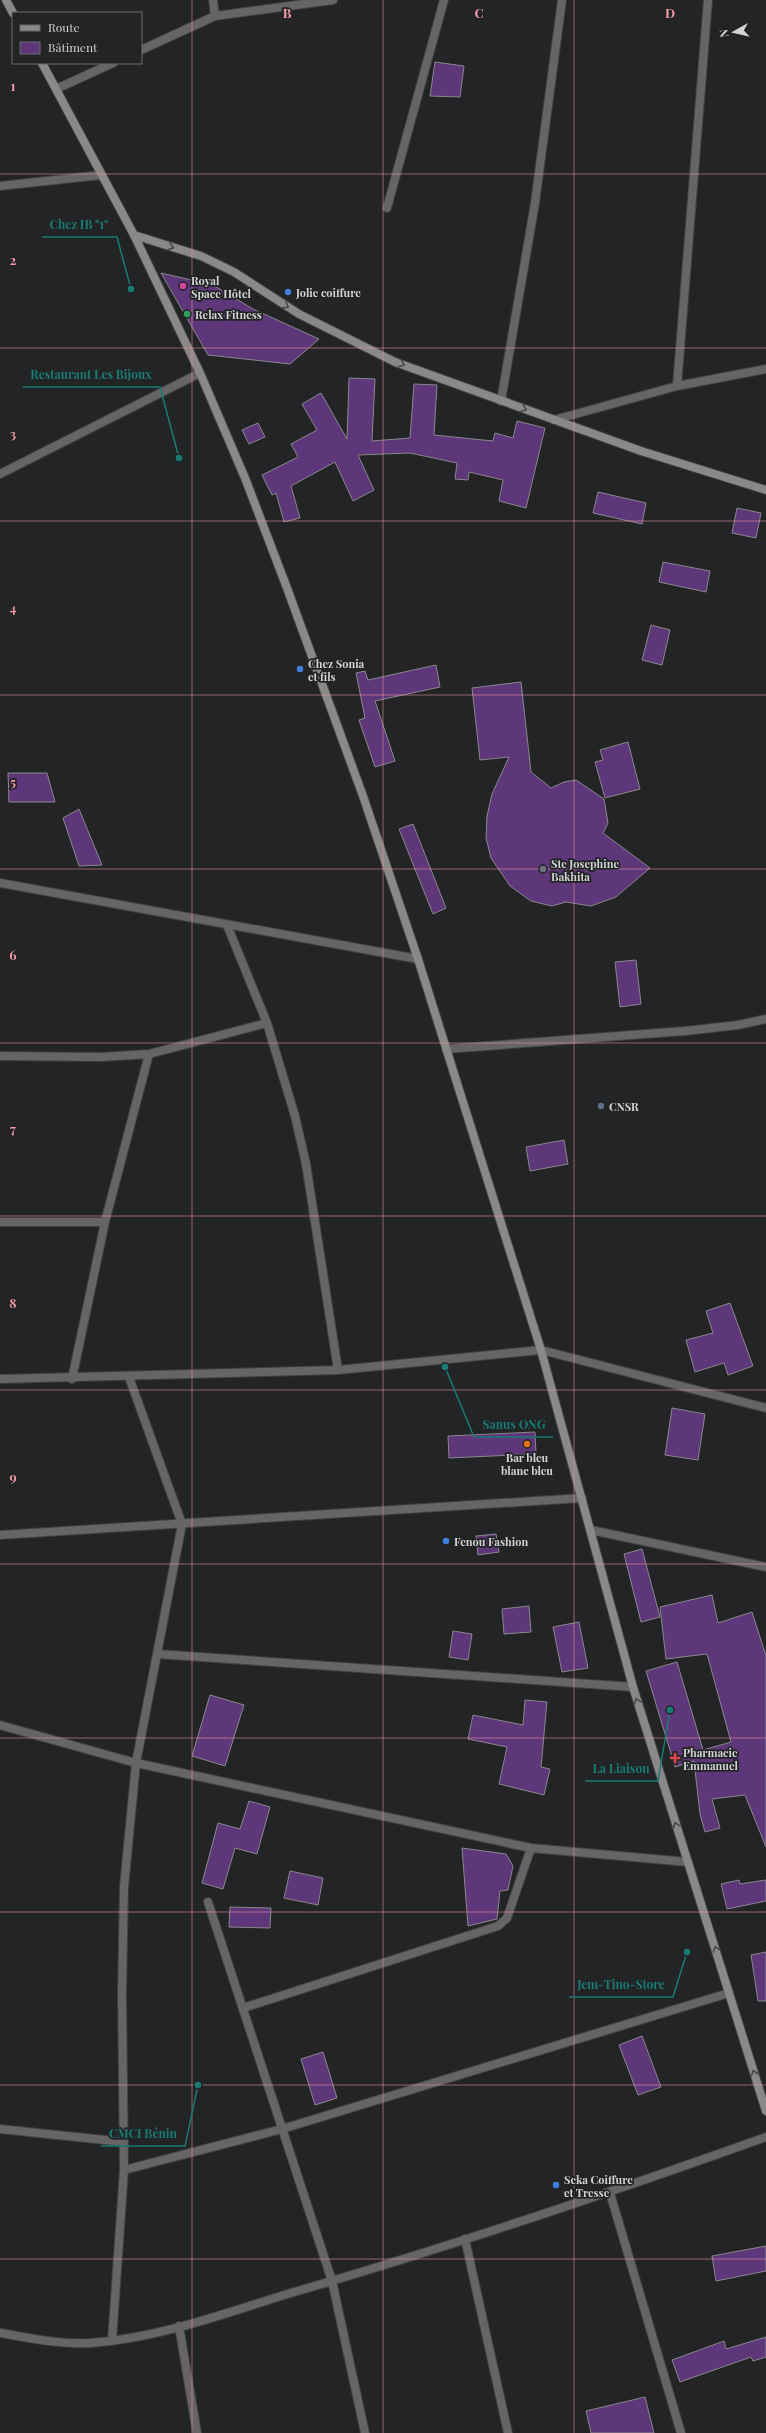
<svg xmlns="http://www.w3.org/2000/svg" width="766" height="2433" font-family="'Playfair Display',serif">
<style>
.building{fill:#5e377b;stroke:#89888a}
.lines{fill:none;stroke-linecap:round;stroke-linejoin:round}
.street-casing{stroke:#3e4042;stroke-width:10}
.secondary-casing{stroke:#3e4042;stroke-width:10}
.street{stroke:#666464;stroke-width:8}
.secondary{stroke:#8b8888;stroke-width:8}
.oneway{stroke:#474748}
.grid{fill:none;stroke:#f49aa6;stroke-width:1;stroke-opacity:0.55}
.hotel-dot{fill:#d1479c;stroke:#222426;stroke-width:1.5}
.shop-dot{fill:#3f7fe0;stroke:#222426;stroke-width:1.5}
.leisure-dot{fill:#2e9e5b;stroke:#222426;stroke-width:1.5}
.worship-dot{fill:#6b7280;stroke:#222426;stroke-width:1.5}
.service-dot{fill:#5c6f8a;stroke:#222426;stroke-width:1.5}
.food-dot{fill:#e8710a;stroke:#222426;stroke-width:1.5}
.health-dot{fill:#e0444e;stroke:#222426;stroke-width:1.5}
.labels{text-anchor:middle;dominant-baseline:central;stroke-width:3.5;stroke-linejoin:round;paint-order:stroke}
.poi-label{font-size:11px;font-weight:bold;fill:#d1d3d4;stroke:#222426;text-anchor:start}
.grid-label{font-size:13px;text-anchor:middle;font-weight:bold;fill:#f49aa6;stroke:#222426;stroke-width:3.5;stroke-linejoin:round;paint-order:stroke}
.leader{fill:none;stroke:#197b73;stroke-width:1.5}
.callout-dot{fill:#197b73;stroke:#222426;stroke-width:1.5}
.callout-label{font-size:12px;text-anchor:middle;font-weight:bold;fill:#197b73;stroke:#222426;stroke-width:3.5;stroke-linejoin:round;paint-order:stroke}
</style>
<rect width="100%" height="100%" fill="#222426"/>
<path class="building" d="M 435,62 L 464,66 L 460,97 L 430,96 Z
M 161,273 L 213,285 L 253,309 L 319,339 L 290,364 L 208,355 Z
M 349,378 L 375,379 L 372,441 L 410,438 L 414,384 L 437,385 L 434,435 L 493,441 L 495,433 L 513,438 L 517,421 L 545,428 L 526,508 L 499,501 L 503,480 L 469,472 L 468,480 L 455,479 L 457,463 L 410,453 L 358,455 L 374,490 L 353,501 L 335,462 L 291,486 L 300,518 L 284,522 L 276,493 L 272,495 L 262,475 L 298,457 L 291,444 L 317,430 L 302,404 L 321,393 L 347,439 Z
M 258,423 L 265,437 L 249,444 L 242,430 Z
M 598,492 L 646,503 L 642,524 L 593,513 Z
M 737,508 L 761,513 L 756,538 L 732,533 Z
M 663,562 L 710,571 L 706,592 L 659,582 Z
M 651,625 L 670,630 L 662,665 L 642,660 Z
M 436,665 L 440,687 L 375,701 L 395,761 L 375,767 L 359,720 L 365,718 L 356,673 L 365,671 L 368,680 Z
M 521,682 L 531,772 L 551,788 L 564,782 L 576,780 L 604,799 L 608,823 L 603,833 L 650,868 L 616,897 L 591,906 L 566,902 L 552,906 L 531,901 L 510,886 L 491,858 L 486,838 L 487,816 L 492,794 L 509,757 L 480,760 L 472,688 Z
M 628,742 L 640,789 L 605,798 L 595,762 L 603,760 L 600,750 Z
M 8,773 L 47,773 L 55,802 L 9,802 Z
M 79,809 L 102,865 L 79,866 L 63,818 Z
M 413,824 L 446,908 L 433,914 L 399,829 Z
M 636,960 L 641,1004 L 620,1007 L 615,962 Z
M 564,1140 L 568,1164 L 530,1171 L 526,1147 Z
M 730,1303 L 753,1366 L 728,1375 L 724,1363 L 695,1372 L 686,1340 L 713,1333 L 706,1311 Z
M 672,1408 L 705,1414 L 698,1460 L 665,1455 Z
M 535,1432 L 536,1454 L 449,1458 L 448,1436 Z
M 496,1534 L 499,1552 L 478,1555 L 476,1536 Z
M 642,1549 L 660,1617 L 641,1622 L 624,1554 Z
M 712,1595 L 718,1623 L 752,1612 L 766,1656 L 766,1847 L 745,1795 L 712,1799 L 720,1828 L 705,1832 L 700,1814 L 694,1761 L 675,1767 L 646,1671 L 677,1662 L 703,1750 L 731,1742 L 707,1654 L 666,1659 L 660,1607 Z
M 529,1606 L 531,1632 L 504,1634 L 502,1609 Z
M 579,1622 L 588,1668 L 562,1672 L 553,1627 Z
M 453,1631 L 472,1634 L 468,1660 L 449,1657 Z
M 210,1695 L 244,1705 L 225,1766 L 192,1756 Z
M 525,1700 L 547,1702 L 541,1767 L 550,1769 L 544,1795 L 499,1784 L 507,1747 L 468,1739 L 473,1715 L 523,1725 Z
M 249,1801 L 270,1807 L 257,1854 L 235,1848 L 223,1889 L 202,1883 L 218,1823 L 240,1829 Z
M 462,1848 L 506,1854 L 513,1866 L 508,1890 L 500,1891 L 497,1919 L 468,1926 Z
M 290,1871 L 323,1878 L 318,1905 L 284,1898 Z
M 739,1880 L 740,1884 L 766,1880 L 766,1901 L 727,1909 L 721,1884 Z
M 230,1907 L 271,1908 L 270,1928 L 229,1927 Z
M 766,1952 L 766,2001 L 758,2001 L 751,1955 Z
M 642,2036 L 661,2087 L 638,2095 L 619,2045 Z
M 323,2052 L 337,2098 L 315,2105 L 301,2059 Z
M 766,2246 L 766,2271 L 716,2281 L 712,2256 Z
M 766,2337 L 766,2357 L 753,2361 L 751,2357 L 680,2382 L 672,2360 L 724,2341 L 726,2349 Z
M 645,2397 L 654,2433 L 591,2433 L 586,2411 Z"/>
<g class="lines">
<g class="street-casing">
<path id="street" d="M 213,0 L 215,16
M 141,50 L 215,16 L 333,0
M 56,89 L 113,63
M 0,186 L 101,175
M 387,208 L 444,0
M 677,386 L 708,0
M 501,401 L 535,203 L 562,0
M 554,420 L 677,386 L 766,369
M 0,474 L 200,373
M 0,883 L 418,959
M 227,925 L 267,1023 L 295,1116 L 306,1164 L 338,1370
M 446,1049 L 685,1031 L 738,1025 L 766,1019
M 0,1056 L 101,1057 L 149,1054 L 267,1023
M 0,1222 L 105,1222
M 0,1379 L 338,1370 L 541,1350 L 766,1408
M 72,1379 L 105,1222 L 149,1054
M 591,1530 L 766,1567
M 0,1535 L 582,1498
M 157,1654 L 633,1687
M 0,1725 L 136,1763 L 531,1848 L 688,1862
M 208,1902 L 332,2281 L 365,2433
M 243,2008 L 498,1926 L 507,1918 L 531,1848
M 0,2129 L 124,2142
M 124,2170 L 282,2129 L 729,1993
M 610,2193 L 681,2433
M 465,2239 L 508,2433
M 179,2326 L 197,2433
M 0,2333 C 30,2338 61,2345 91,2343 C 163,2338 233,2310 301,2290 C 458,2244 612,2192 766,2137
M 112,2341 L 124,2170 L 122,1994 L 124,1887 L 136,1763 L 182,1524 L 129,1377"/>
</g>
<g class="secondary-casing">
<path id="secondary" d="M 6,0 L 13,13
M 42,63 L 134,235 L 200,373 L 245,478 L 287,588 L 363,796 L 418,959 L 541,1350 L 633,1687 L 766,2111
M 134,235 L 201,256 L 234,272 L 299,314 L 395,362 L 641,451 L 766,490"/>
</g>
<use href="#street" class="street"/>
<use href="#secondary" class="secondary"/>
</g>
<defs><path id="oneway-chevron" d="M-2-3.5L2.5 0L-2 3.5" fill="none" stroke-width="1.6" stroke-linecap="round" stroke-linejoin="round"/></defs>
<g class="oneway">
<use href="#oneway-chevron" transform="translate(171 247) rotate(17)"/>
<use href="#oneway-chevron" transform="translate(286 306) rotate(32)"/>
<use href="#oneway-chevron" transform="translate(402 364) rotate(21)"/>
<use href="#oneway-chevron" transform="translate(524 409) rotate(20)"/>
<use href="#oneway-chevron" transform="translate(637 1701) rotate(-108)"/>
<use href="#oneway-chevron" transform="translate(676 1825) rotate(-108)"/>
<use href="#oneway-chevron" transform="translate(716 1949) rotate(-108)"/>
<use href="#oneway-chevron" transform="translate(754 2073) rotate(-107)"/>
</g>
<path class="grid" d="M 192,0 L 192,2433M 383,0 L 383,2433M 574,0 L 574,2433M 0,174 L 766,174M 0,348 L 766,348M 0,521 L 766,521M 0,695 L 766,695M 0,869 L 766,869M 0,1043 L 766,1043M 0,1216 L 766,1216M 0,1390 L 766,1390M 0,1564 L 766,1564M 0,1738 L 766,1738M 0,1912 L 766,1912M 0,2085 L 766,2085M 0,2259 L 766,2259"/>
<circle class="hotel-dot" cx="183" cy="286" r="4"/>
<g class="shop-dot">
<circle cx="288" cy="292" r="4"/>
<circle cx="300" cy="669" r="4"/>
<circle cx="446" cy="1541" r="4"/>
<circle cx="556" cy="2185" r="4"/>
</g>
<circle class="leisure-dot" cx="187" cy="314" r="4"/>
<circle class="worship-dot" cx="543" cy="869" r="4"/>
<circle class="service-dot" cx="601" cy="1106" r="4"/>
<circle class="food-dot" cx="527" cy="1444" r="4"/>
<path class="health-dot" d="M673 1752h4v4h4v4h-4v4h-4v-4h-4v-4h4z"/>
<g class="labels">
<g class="poi-label">
<text x="191" y="280">Royal<tspan x="191" dy="13">Space Hôtel</tspan></text>
<text x="296" y="292">Jolie coiffure</text>
<text x="195" y="314">Relax Fitness</text>
<text x="308" y="663">Chez Sonia<tspan x="308" dy="13">et fils</tspan></text>
<text x="551" y="863">Ste Josephine<tspan x="551" dy="13">Bakhita</tspan></text>
<text x="609" y="1106">CNSR</text>
<text x="527" y="1457" text-anchor="middle">Bar bleu<tspan x="527" dy="13">blanc bleu</tspan></text>
<text x="454" y="1541">Fenou Fashion</text>
<text x="683" y="1752">Pharmacie<tspan x="683" dy="13">Emmanuel</tspan></text>
<text x="564" y="2179">Seka Coiffure<tspan x="564" dy="13">et Tresse</tspan></text>
</g>
</g>
<g class="grid-label">
<text x="287" y="18">B</text>
<text x="479" y="18">C</text>
<text x="670" y="18">D</text>
<text x="13" y="91">1</text>
<text x="13" y="265">2</text>
<text x="13" y="439">3</text>
<text x="13" y="613">4</text>
<text x="13" y="787">5</text>
<text x="13" y="960">6</text>
<text x="13" y="1134">7</text>
<text x="13" y="1308">8</text>
<text x="13" y="1482">9</text>
</g>
<path class="leader" d="M131 289L117 237H42M179 458L160 387H23M445 1367L474 1437H553M670 1710L658 1781H585M687 1952L673 1997H569M198 2085L185 2146H101"/>
<g class="callout-dot">
<circle cx="131" cy="289" r="4"/>
<circle cx="179" cy="458" r="4"/>
<circle cx="445" cy="1367" r="4"/>
<circle cx="670" cy="1710" r="4"/>
<circle cx="687" cy="1952" r="4"/>
<circle cx="198" cy="2085" r="4"/>
</g>
<g class="callout-label">
<text x="79" y="229">Chez IB "1"</text>
<text x="91" y="379">Restaurant Les Bijoux</text>
<text x="514" y="1429">Sanus ONG</text>
<text x="621" y="1773">La Liaison</text>
<text x="621" y="1989">Jem-Tino-Store</text>
<text x="143" y="2138">CMCI Bénin</text>
</g>
<rect x="12" y="12" width="130" height="52" fill="#222426" stroke="#686a6c"/>
<rect x="20" y="25" width="20" height="6" fill="#8b8888" stroke="#686a6c"/>
<text x="48" y="32" font-size="12" fill="#d1d3d4">Route</text>
<rect x="20" y="42" width="20" height="12" fill="#5e377b" stroke="#686a6c"/>
<text x="48" y="52" font-size="12" fill="#d1d3d4">Bâtiment</text>
<g transform="translate(734 32) rotate(262)" stroke="#222426" stroke-width="3" paint-order="stroke">
<path d="M0-3L7 15L0 10L-7 15Z" fill="#d1d3d4"/>
<text y="-6" font-size="11" font-weight="bold" text-anchor="middle" fill="#d1d3d4">N</text>
</g>
</svg>
